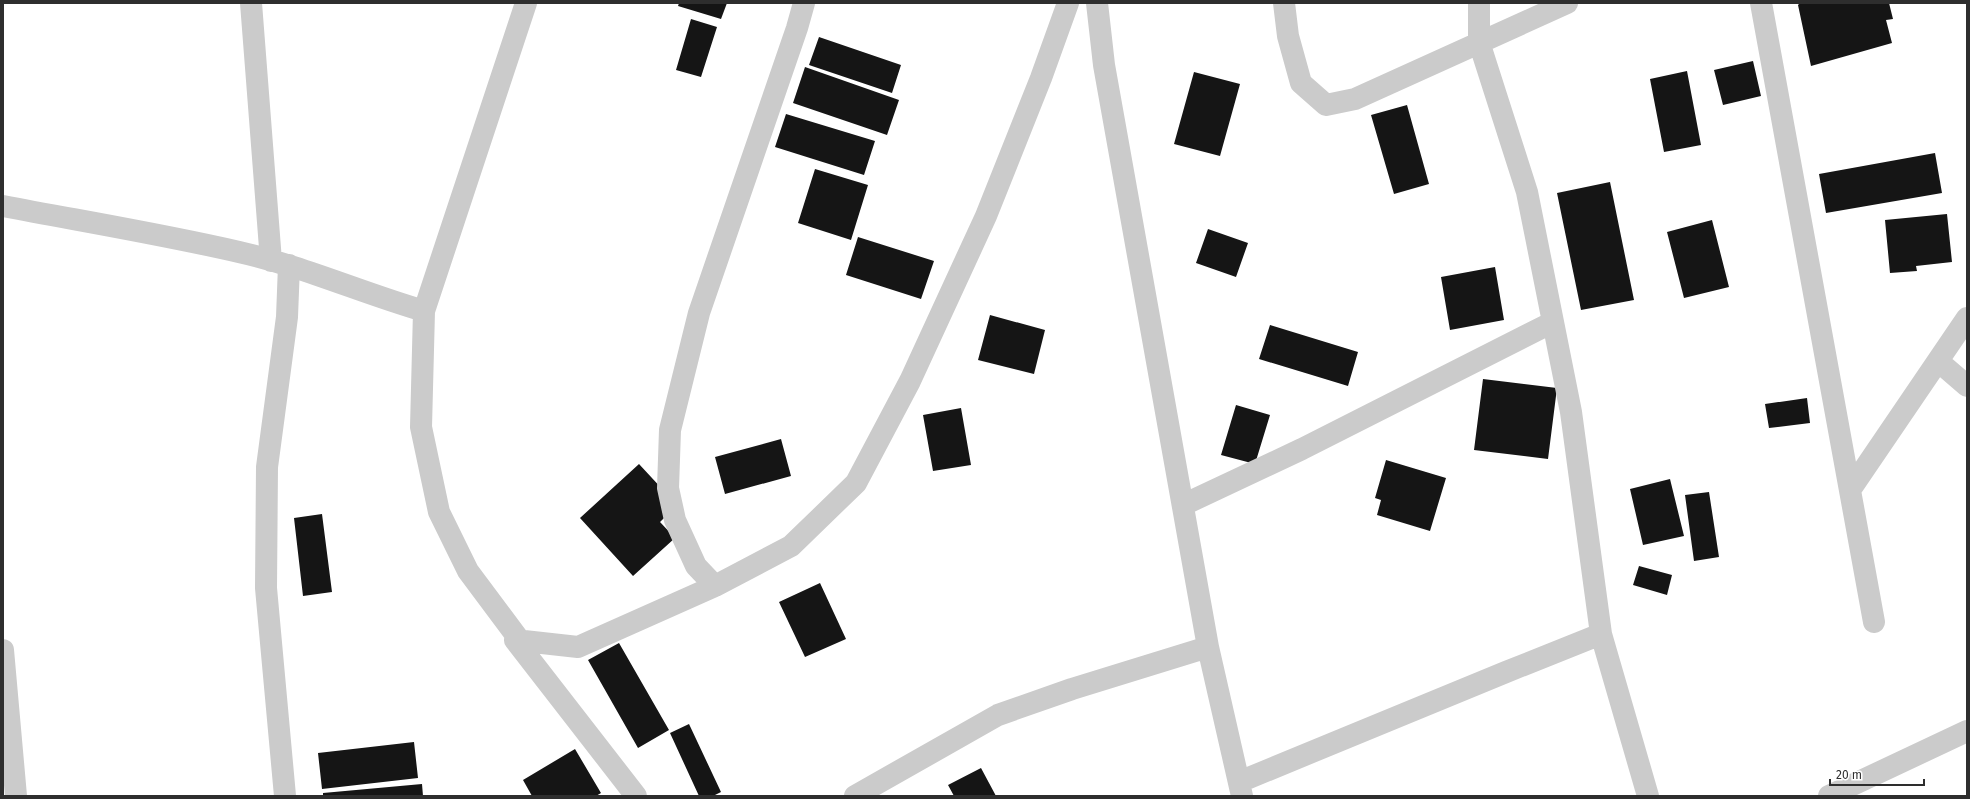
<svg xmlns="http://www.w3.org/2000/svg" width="1970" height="799" font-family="'Fira Sans',sans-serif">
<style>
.building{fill:#151515}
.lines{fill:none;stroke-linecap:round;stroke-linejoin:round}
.minor{stroke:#cbcbcb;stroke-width:22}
</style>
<rect width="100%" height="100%" fill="#fff"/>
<path class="building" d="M 679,3 L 727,3 L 721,19 L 678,6 Z
M 1800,3 L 1889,3 L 1893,19 L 1886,20 L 1892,43 L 1811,66 L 1798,5 Z
M 691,19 L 717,27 L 701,77 L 676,70 Z
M 819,37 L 901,65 L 892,93 L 809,65 Z
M 1753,61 L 1761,96 L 1723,105 L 1714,70 Z
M 805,67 L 899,100 L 887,135 L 793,103 Z
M 1687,71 L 1701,145 L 1664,152 L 1650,79 Z
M 1194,72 L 1240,84 L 1220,156 L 1174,144 Z
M 1407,105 L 1429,184 L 1394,194 L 1371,115 Z
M 786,114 L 875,141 L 864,175 L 775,147 Z
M 1935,153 L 1942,193 L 1826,213 L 1819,174 Z
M 815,169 L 868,185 L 851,240 L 798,223 Z
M 1610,182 L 1634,300 L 1581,310 L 1557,193 Z
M 1947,214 L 1952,262 L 1916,266 L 1917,271 L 1890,273 L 1885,220 Z
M 1712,220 L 1729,287 L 1684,298 L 1667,232 Z
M 1208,229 L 1248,243 L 1236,277 L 1196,263 Z
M 858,237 L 934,261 L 921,299 L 846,275 Z
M 1495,267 L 1504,320 L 1450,330 L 1441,277 Z
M 990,315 L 1045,330 L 1034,374 L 978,360 Z
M 1270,325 L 1358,352 L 1348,386 L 1259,359 Z
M 1483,379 L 1557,388 L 1548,459 L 1474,450 Z
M 1807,398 L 1810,423 L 1769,428 L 1765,404 Z
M 1236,405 L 1270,415 L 1255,464 L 1221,455 Z
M 961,408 L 971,465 L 933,471 L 923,415 Z
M 781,439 L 791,476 L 725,494 L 715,457 Z
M 1386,460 L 1446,478 L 1430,531 L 1377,515 L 1381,500 L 1375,498 Z
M 639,464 L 677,505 L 660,522 L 675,538 L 633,576 L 580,518 Z
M 1670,479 L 1684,536 L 1643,545 L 1630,489 Z
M 1709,492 L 1719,557 L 1694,561 L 1685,495 Z
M 322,514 L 332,592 L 303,596 L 294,518 Z
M 1639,566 L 1672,575 L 1667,595 L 1633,585 Z
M 820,583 L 846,639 L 805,657 L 779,602 Z
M 619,643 L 669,730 L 638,748 L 588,660 Z
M 689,724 L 721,792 L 713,796 L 699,796 L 670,733 Z
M 414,742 L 418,778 L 322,789 L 318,753 Z
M 575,749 L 601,793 L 596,796 L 532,796 L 523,780 Z
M 981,768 L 996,796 L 954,796 L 948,785 Z
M 422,784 L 423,796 L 323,796 L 323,793 Z"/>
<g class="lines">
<path class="minor" d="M 251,3 L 271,261
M 526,3 L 424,311 L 421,427 L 439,512 L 468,571 L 518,638 L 515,640 L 578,647 L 715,586 L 791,546 L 856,483 L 910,381 L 986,216 L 1041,78 L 1068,3
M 1097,3 L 1104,65 L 1208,647 L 1242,796
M 1284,3 L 1288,36 L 1301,83 L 1326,105 L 1355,99 L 1567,3
M 1479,3 L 1479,42 L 1527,192 L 1571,412 L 1601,634 L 1648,796
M 1761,3 L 1874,622
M 3,206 C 81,221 161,234 239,252 C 302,266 362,293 424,311
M 1938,361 L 1967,386
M 1850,490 L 1967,318
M 1183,505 L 1302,449 L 1553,322
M 715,586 L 696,566 L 675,520 L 668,488 L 670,430 L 699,313 L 797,28 L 804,3
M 515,640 L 636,796
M 3,650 L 16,796
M 1239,782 L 1506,672 L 1601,634
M 285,796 L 266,588 L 267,467 L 287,317 L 289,265
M 855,796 L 998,715 L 1072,689 L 1208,647
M 1829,796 L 1967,731"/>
</g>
<rect width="1970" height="799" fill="none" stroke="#2e2e2e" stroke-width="8"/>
<path d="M1830 779v6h94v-6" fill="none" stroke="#2e2e2e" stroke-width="2"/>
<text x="1836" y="779" font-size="12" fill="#2e2e2e" stroke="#ffffff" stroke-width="3" paint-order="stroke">20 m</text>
</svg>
